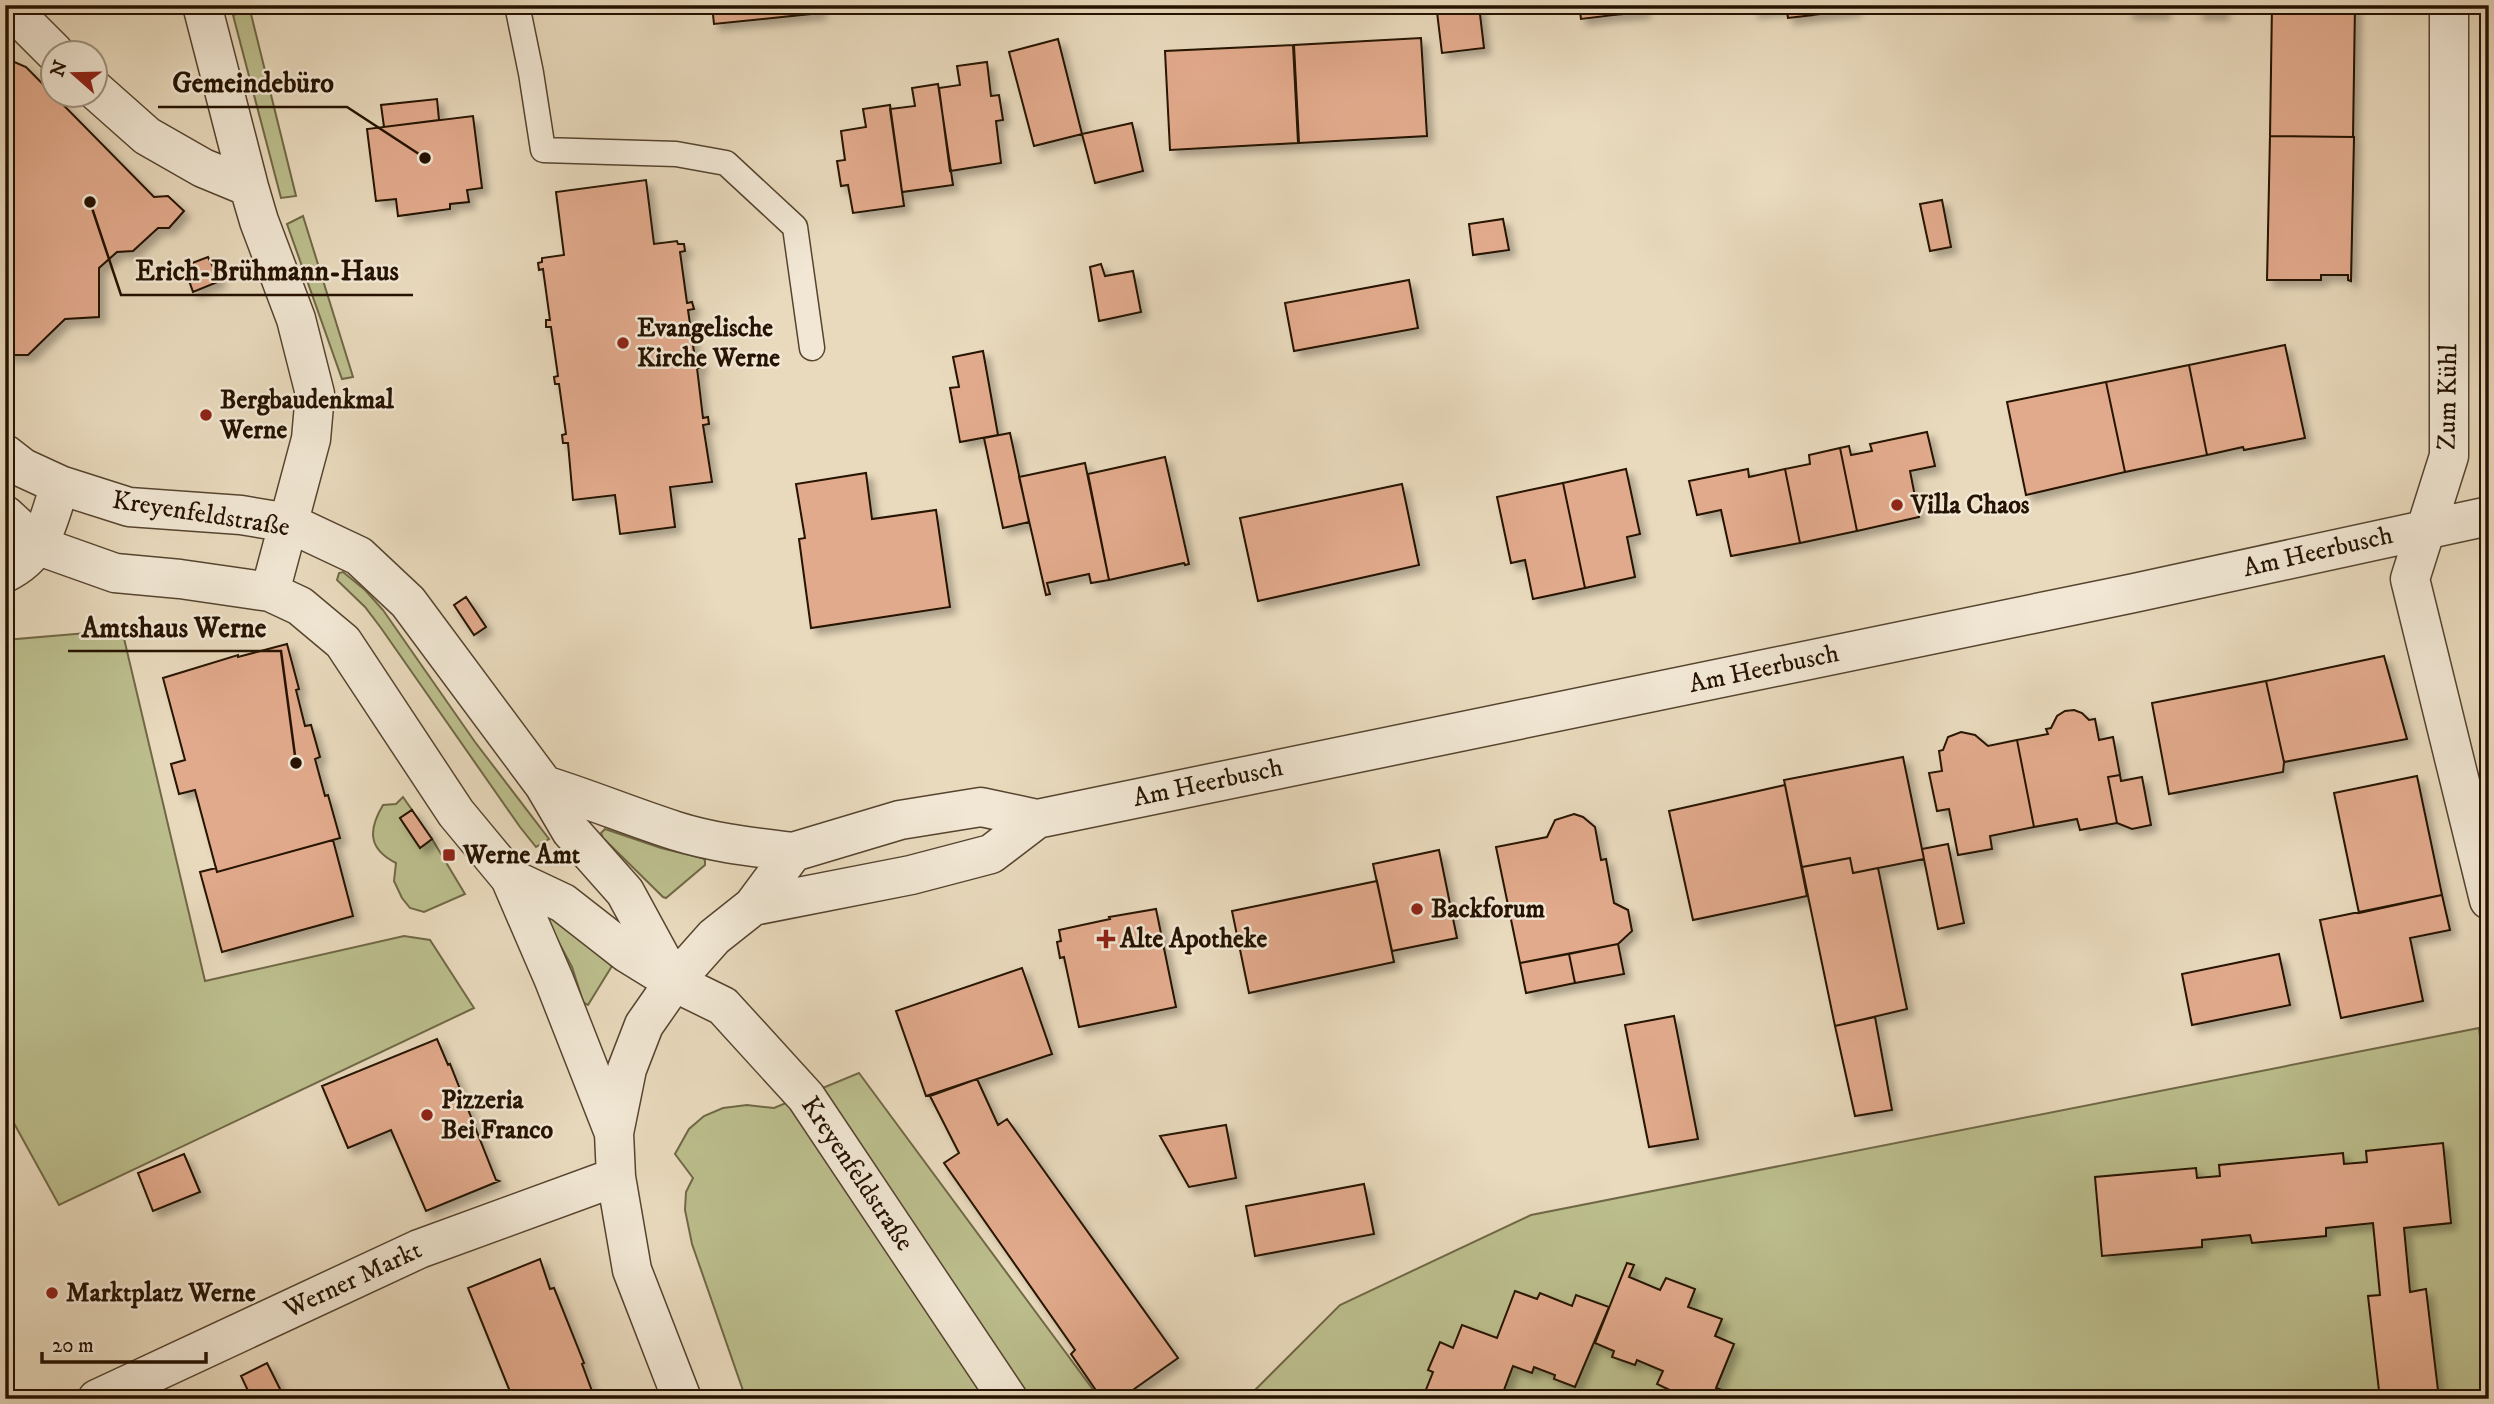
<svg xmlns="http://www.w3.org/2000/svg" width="2494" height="1404" font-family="'IM FELL DW Pica',serif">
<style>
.green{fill:#bcbe8d;stroke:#706846;stroke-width:2}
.building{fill:#e2aa8c;stroke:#251200;stroke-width:2;filter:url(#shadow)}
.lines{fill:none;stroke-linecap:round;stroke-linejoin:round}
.service-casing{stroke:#56442f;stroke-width:27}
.minor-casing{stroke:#56442f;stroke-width:41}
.service{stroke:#f1e7d4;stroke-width:24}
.minor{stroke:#f1e7d4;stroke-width:38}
.poi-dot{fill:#8f2418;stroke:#f1e7d4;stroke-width:2.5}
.labels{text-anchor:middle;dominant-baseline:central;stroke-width:5;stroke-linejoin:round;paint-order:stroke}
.poi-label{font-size:26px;font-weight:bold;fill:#251200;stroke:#f1e7d4;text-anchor:start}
.street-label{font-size:26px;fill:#251200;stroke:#f1e7d4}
.leader{fill:none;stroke:#251200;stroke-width:2.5}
.callout-dot{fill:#251200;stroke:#f1e7d4;stroke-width:2.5}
.callout-label{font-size:28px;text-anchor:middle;font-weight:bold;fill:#251200;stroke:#f1e7d4;stroke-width:5;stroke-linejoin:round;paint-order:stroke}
</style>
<defs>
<filter id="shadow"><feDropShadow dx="6" dy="6" stdDeviation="3.5" flood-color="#0004"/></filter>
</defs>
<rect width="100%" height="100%" fill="#e9dabd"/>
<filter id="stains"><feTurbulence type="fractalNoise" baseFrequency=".00286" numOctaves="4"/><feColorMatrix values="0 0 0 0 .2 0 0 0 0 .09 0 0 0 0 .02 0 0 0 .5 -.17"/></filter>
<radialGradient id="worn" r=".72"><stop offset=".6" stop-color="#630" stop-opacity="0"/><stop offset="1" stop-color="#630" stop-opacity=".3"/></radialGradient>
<path class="green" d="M 250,10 L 296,196 L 281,198 L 233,15 Z
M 303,216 L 353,377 L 342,379 L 287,224 Z
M 343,572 L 365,590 L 383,610 L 475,742 L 549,839 L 536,847 L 520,827 L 381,628 L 365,607 L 337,580 L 339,573 Z
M 122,630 L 205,981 L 404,936 L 430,940 L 474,1008 L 59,1205 L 5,1107 L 5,640 Z
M 403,797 L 412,810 L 400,818 L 420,847 L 432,839 L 465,894 L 424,912 L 410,908 L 402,898 L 394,881 L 396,863 C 368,849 368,830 383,805 L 396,804 Z
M 605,829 L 661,848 L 702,858 L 705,860 L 705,865 L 666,898 L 663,897 L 603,838 L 601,833 Z
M 552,915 L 612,966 L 588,1005 L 584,1003 L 582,998 L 572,967 L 550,926 L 549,918 Z
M 2479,1028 L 2489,1109 L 2489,1399 L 1246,1399 L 1340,1305 L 1531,1215 Z
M 859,1073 L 1100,1399 L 746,1399 L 692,1244 L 685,1210 L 686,1192 L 693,1178 L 675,1154 L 689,1129 L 704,1116 L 723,1108 L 747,1105 L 774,1108 Z"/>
<path class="building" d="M 712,5 L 819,5 L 820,13 L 714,24 Z
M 1579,5 L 1612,5 L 1614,15 L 1581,19 Z
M 1612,5 L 1643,5 L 1644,12 L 1614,15 Z
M 1752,5 L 1786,5 L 1786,8 L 1753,12 Z
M 1786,5 L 1812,5 L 1813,15 L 1788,18 Z
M 1812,5 L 1855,5 L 1855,10 L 1813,15 Z
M 2128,5 L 2164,5 L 2164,13 L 2128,13 Z
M 2197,5 L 2223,5 L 2223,14 L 2197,14 Z
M 2272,5 L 2355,5 L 2353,137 L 2270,136 Z
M 1479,6 L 1484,48 L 1442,53 L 1437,12 Z
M 1421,38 L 1427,136 L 1299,143 L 1294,45 Z
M 1058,39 L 1082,134 L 1034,146 L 1009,52 Z
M 1293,45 L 1298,143 L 1170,150 L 1165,51 Z
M 5,58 L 26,67 L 154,197 L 168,196 L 184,211 L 169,228 L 158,228 L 133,251 L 117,252 L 99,268 L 99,317 L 65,319 L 28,355 L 5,355 Z
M 987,62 L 991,96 L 999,95 L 1003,120 L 996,121 L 1001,163 L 950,171 L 939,88 L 960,85 L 957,66 Z
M 938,84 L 953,185 L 902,192 L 890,109 L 915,106 L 912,88 Z
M 437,99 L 439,120 L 384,127 L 381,105 Z
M 890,105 L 904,206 L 853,213 L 848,185 L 841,186 L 837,161 L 845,160 L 841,131 L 866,127 L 863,109 Z
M 473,116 L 482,188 L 467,190 L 469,202 L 450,204 L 450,209 L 398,216 L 396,199 L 376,201 L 367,129 Z
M 1132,123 L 1143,171 L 1095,183 L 1082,134 Z
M 2270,136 L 2354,137 L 2351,281 L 2348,280 L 2348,275 L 2321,275 L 2321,280 L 2267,280 Z
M 646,180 L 654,244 L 677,241 L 678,244 L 684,244 L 685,251 L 680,252 L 687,303 L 692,302 L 694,309 L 688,310 L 695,359 L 700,359 L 701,368 L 697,368 L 703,418 L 708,417 L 709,424 L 703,425 L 712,482 L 670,487 L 675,527 L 620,534 L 615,495 L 573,500 L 568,443 L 563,443 L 562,435 L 566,434 L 559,384 L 555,384 L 554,377 L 558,376 L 551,327 L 546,327 L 546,320 L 550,320 L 543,269 L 539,270 L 538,263 L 542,262 L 542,258 L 564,255 L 556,192 Z
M 1942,200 L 1951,247 L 1930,251 L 1920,204 Z
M 1503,219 L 1509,250 L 1473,255 L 1469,224 Z
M 208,257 L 220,281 L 193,292 L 184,266 Z
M 1101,264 L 1105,276 L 1133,271 L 1141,312 L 1099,321 L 1090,267 Z
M 1409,280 L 1418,328 L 1294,351 L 1285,303 Z
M 2285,345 L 2305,438 L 2244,450 L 2243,447 L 2207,455 L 2189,365 Z
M 983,351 L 998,435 L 960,442 L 950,388 L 959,387 L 953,357 Z
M 2189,365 L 2207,455 L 2125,472 L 2106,382 Z
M 2106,382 L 2125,472 L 2026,495 L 2007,402 Z
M 1927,432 L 1935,466 L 1910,471 L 1919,517 L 1857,531 L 1840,448 L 1849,446 L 1851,455 L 1872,451 L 1870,444 Z
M 1010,433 L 1029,522 L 1003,528 L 984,438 Z
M 1840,448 L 1857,531 L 1800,543 L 1785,469 L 1810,464 L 1809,455 Z
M 1165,457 L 1189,564 L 1185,565 L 1184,563 L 1109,580 L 1088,474 Z
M 1085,463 L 1109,580 L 1091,583 L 1089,574 L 1047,583 L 1050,594 L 1046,595 L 1019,477 Z
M 1626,469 L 1640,534 L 1627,537 L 1635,577 L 1585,588 L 1563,483 Z
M 1748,469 L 1749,477 L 1785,469 L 1800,543 L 1731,556 L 1721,510 L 1697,515 L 1689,481 Z
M 866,473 L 872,519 L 936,510 L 950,607 L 811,628 L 799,539 L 805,538 L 796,484 Z
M 1563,483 L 1585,588 L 1533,599 L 1525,560 L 1511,563 L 1497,497 Z
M 1402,484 L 1419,565 L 1258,601 L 1240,518 Z
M 466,597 L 486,627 L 474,635 L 454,605 Z
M 287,644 L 299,689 L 296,690 L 305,726 L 311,725 L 320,757 L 315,759 L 325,796 L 328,795 L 340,838 L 217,872 L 195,790 L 179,794 L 171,764 L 185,760 L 163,678 L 238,655 L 238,657 Z
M 2384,656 L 2407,739 L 2284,762 L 2266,681 Z
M 2266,681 L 2284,762 L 2283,772 L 2169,794 L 2152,703 Z
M 2074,710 L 2082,713 L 2089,720 L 2095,719 L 2099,740 L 2113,737 L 2120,775 L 2108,777 L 2117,823 L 2080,830 L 2077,819 L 2034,827 L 2017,740 L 2048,734 L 2046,729 L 2051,728 L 2057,716 L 2065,711 Z
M 1961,732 L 1975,735 L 1988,746 L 2017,740 L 2034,827 L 1990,836 L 1992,849 L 1958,855 L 1949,809 L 1937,811 L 1929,773 L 1942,771 L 1939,751 L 1943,750 L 1948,737 Z
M 1903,757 L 1924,859 L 1853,873 L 1850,858 L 1802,867 L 1784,780 Z
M 2120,775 L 2121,781 L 2142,777 L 2151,825 L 2132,829 L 2117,823 L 2108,777 Z
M 2417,776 L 2442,895 L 2359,913 L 2334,793 Z
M 1785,785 L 1807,896 L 1693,920 L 1669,811 Z
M 412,810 L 432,839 L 420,848 L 400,818 Z
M 1574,814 L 1583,817 L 1595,827 L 1601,860 L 1606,859 L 1614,903 L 1628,910 L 1632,931 L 1618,944 L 1520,963 L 1496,847 L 1547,837 L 1555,820 Z
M 333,840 L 353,916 L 222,952 L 200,872 L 216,868 L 217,872 Z
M 1948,844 L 1964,923 L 1938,929 L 1922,849 Z
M 1439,850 L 1457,938 L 1392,951 L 1373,864 Z
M 1850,858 L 1853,873 L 1878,868 L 1907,1009 L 1835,1026 L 1802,867 Z
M 1377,881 L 1394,962 L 1249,993 L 1232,911 Z
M 2442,895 L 2450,930 L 2410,938 L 2423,1001 L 2341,1018 L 2320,920 Z
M 1156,909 L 1176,1007 L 1079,1027 L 1064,957 L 1060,958 L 1057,942 L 1061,941 L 1059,930 L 1110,919 L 1109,917 Z
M 1618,944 L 1624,974 L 1575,983 L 1569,954 Z
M 1569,954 L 1575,983 L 1526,993 L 1520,963 Z
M 2279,954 L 2290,1005 L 2192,1025 L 2182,974 Z
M 1022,968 L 1052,1054 L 926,1096 L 896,1011 Z
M 1674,1016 L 1698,1139 L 1649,1147 L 1625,1025 Z
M 1875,1017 L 1892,1110 L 1855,1116 L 1835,1026 Z
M 437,1039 L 448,1065 L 450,1064 L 496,1180 L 499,1181 L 426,1211 L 391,1130 L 348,1148 L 322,1086 Z
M 977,1079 L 998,1125 L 1007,1119 L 1178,1358 L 1120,1399 L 1102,1399 L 1071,1354 L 1075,1350 L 944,1163 L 959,1153 L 930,1096 Z
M 1226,1125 L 1236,1178 L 1189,1187 L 1160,1136 Z
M 2443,1143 L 2451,1223 L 2404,1228 L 2410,1292 L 2426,1289 L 2439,1399 L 2380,1399 L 2368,1296 L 2380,1295 L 2373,1223 L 2326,1228 L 2326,1236 L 2252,1243 L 2250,1235 L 2202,1240 L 2202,1247 L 2102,1256 L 2095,1177 L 2196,1168 L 2197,1178 L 2220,1176 L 2219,1165 L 2343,1153 L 2344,1164 L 2367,1162 L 2366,1151 Z
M 184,1154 L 200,1192 L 153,1211 L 138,1173 Z
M 1364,1184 L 1374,1234 L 1255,1256 L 1246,1206 Z
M 540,1259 L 550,1289 L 554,1288 L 584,1363 L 582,1364 L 592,1391 L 595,1391 L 577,1399 L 513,1399 L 468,1288 Z
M 1627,1263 L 1634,1265 L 1629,1277 L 1660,1290 L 1666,1278 L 1695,1289 L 1688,1307 L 1722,1319 L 1715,1336 L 1734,1344 L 1716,1388 L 1722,1390 L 1718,1399 L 1669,1399 L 1672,1391 L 1657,1384 L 1663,1371 L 1637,1360 L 1635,1365 L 1612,1357 L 1614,1351 L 1595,1343 Z
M 1515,1291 L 1537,1299 L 1540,1293 L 1572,1306 L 1576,1295 L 1609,1307 L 1575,1387 L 1554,1379 L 1555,1375 L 1534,1367 L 1532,1373 L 1513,1366 L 1504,1390 L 1513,1394 L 1511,1399 L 1418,1399 L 1421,1391 L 1425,1392 L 1433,1372 L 1428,1370 L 1440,1342 L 1453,1348 L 1462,1325 L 1497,1338 Z
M 267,1363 L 285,1399 L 252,1399 L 241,1376 Z"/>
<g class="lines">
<g class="service-casing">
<path id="service" d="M 517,5 L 531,73 L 543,150 L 676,154 L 726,163 L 795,227 L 812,348"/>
</g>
<g class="minor-casing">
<path id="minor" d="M 7,5 L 54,52
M 202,5 L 249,187 L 259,221 L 296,319 L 315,394 L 311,439 L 270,592
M 2449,5 L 2449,456 L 2410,579 L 2489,900
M 94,89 L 147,136 L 203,168 L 249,187
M 5,454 L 23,468 L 60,485 L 129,507 L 241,515 L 289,523 L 359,556 L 408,602 L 544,785 L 571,831 L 625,892 L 674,982
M 5,515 L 39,546 L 115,573 L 180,579 L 270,592 L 300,606 L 343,642 L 456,813 L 510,878 L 554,980 L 614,1133
M 5,573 C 44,554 47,523 60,485
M 544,785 C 589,799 632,817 676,831 C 714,843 753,847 793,852
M 510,878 L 563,903 L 627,953 L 674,982 L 723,1006 L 806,1097 L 1008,1399
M 753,906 L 911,875 L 991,854 L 1037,819
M 97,1399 L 419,1249 L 616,1177
M 682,1399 L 632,1270 L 616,1177 L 614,1133 L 627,1069 L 644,1025 L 674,982 L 714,937 L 753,906 L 793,852 L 900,820 L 981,807 L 1037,819 L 2134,593 L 2489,516"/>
</g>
<use href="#service" class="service"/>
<use href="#minor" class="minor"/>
</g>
<g class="poi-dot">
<circle cx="623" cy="343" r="7"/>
<circle cx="206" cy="415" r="7"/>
<circle cx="1897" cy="505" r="7"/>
<rect x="442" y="848" width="14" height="14" rx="3.5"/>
<circle cx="1417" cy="909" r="7"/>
<path d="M1102.5 928.5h7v7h7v7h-7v7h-7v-7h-7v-7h7z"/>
<circle cx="427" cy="1115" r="7"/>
<circle cx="52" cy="1293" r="7"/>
</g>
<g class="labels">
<g class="poi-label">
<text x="637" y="328">Evangelische<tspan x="637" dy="30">Kirche Werne</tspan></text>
<text x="220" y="400">Bergbaudenkmal<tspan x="220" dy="30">Werne</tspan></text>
<text x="1911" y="505">Villa Chaos</text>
<text x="463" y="855">Werne Amt</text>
<text x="1431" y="909">Backforum</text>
<text x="1120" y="939">Alte Apotheke</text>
<text x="441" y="1100">Pizzeria<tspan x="441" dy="30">Bei Franco</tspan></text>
<text x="66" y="1293">Marktplatz Werne</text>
</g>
<g class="street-label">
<text transform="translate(2448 397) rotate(-89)">Zum Kühl</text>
<text transform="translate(201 514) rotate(9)">Kreyenfeldstraße</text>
<text transform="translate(2318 552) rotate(-13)">Am Heerbusch</text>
<text transform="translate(1764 669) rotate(-12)">Am Heerbusch</text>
<text transform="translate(1208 783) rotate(-12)">Am Heerbusch</text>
<text transform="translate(857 1174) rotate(56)">Kreyenfeldstraße</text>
<text transform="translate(353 1280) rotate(-25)">Werner Markt</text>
</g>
</g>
<path class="leader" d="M425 158L347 107H158M90 202L121 295H413M296 763L281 651H68"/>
<g class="callout-dot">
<circle cx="425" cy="158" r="7"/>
<circle cx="90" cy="202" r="7"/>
<circle cx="296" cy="763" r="7"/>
</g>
<g class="callout-label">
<text x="253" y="92">Gemeindebüro</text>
<text x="267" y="280">Erich-Brühmann-Haus</text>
<text x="174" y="637">Amtshaus Werne</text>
</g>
<rect width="2494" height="1404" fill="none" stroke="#e9dabd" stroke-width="28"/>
<rect x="7" y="7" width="2480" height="1390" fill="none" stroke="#251200" stroke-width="3.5"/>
<rect x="14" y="14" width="2466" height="1376" fill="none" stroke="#251200" stroke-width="2"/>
<g transform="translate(74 74) rotate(290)"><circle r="33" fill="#f1e7d4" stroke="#9f927f" stroke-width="2"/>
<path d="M0-5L12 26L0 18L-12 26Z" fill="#8f2418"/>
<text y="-10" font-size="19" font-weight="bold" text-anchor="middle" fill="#251200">N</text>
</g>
<path d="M42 1352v10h164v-10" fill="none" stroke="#251200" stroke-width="3.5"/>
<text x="52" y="1352" font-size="21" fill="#251200" stroke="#f1e7d4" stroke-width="5" paint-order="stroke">20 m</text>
<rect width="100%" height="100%" filter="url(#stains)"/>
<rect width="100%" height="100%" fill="url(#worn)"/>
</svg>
